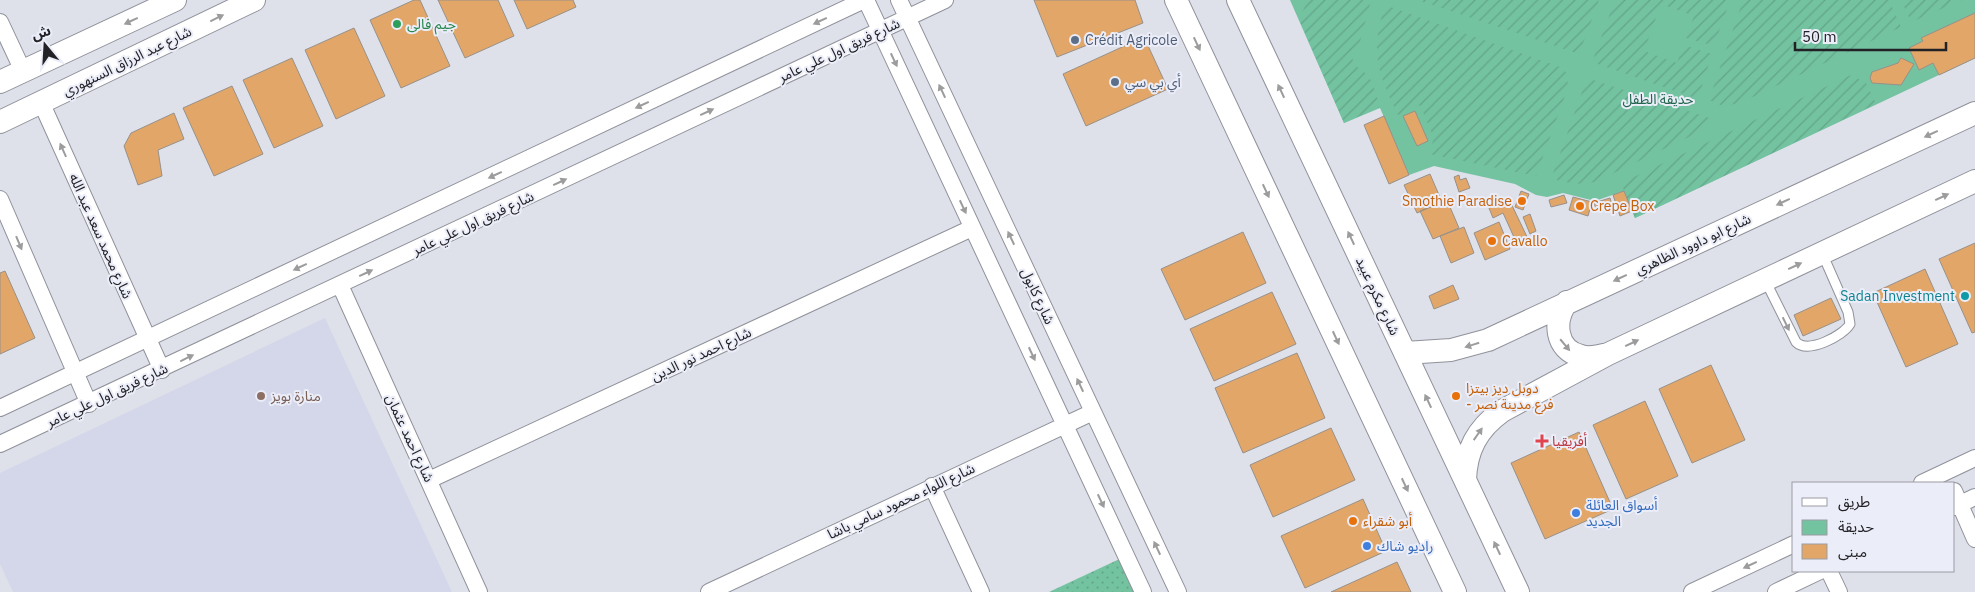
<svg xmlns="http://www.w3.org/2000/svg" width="1975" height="592" font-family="'IBM Plex Sans','Noto Sans Arabic',sans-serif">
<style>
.built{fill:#d4d7e9}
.grass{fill:url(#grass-dots)}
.park{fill:#73c2a0}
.garden{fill:url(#garden-furrows)}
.building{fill:#e2a768;stroke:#989089}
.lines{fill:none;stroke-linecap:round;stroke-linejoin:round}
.lane-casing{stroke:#90929b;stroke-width:11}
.street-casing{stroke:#90929b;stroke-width:18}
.secondary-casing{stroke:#90929b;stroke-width:24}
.lane{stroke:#fff;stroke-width:9}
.street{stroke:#fff;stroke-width:16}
.secondary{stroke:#fff;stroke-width:22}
.oneway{fill:#9c9c9d}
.leisure-dot{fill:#2e9e5b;stroke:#ebedf8;stroke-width:2}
.service-dot{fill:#5c6f8a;stroke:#ebedf8;stroke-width:2}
.food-dot{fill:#e8710a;stroke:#ebedf8;stroke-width:2}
.culture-dot{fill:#0f9aa8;stroke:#ebedf8;stroke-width:2}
.education-dot{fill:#8d6e63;stroke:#ebedf8;stroke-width:2}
.health-dot{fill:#e0444e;stroke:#ebedf8;stroke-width:2}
.shop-dot{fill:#3f7fe0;stroke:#ebedf8;stroke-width:2}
.labels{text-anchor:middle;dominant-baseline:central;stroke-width:4;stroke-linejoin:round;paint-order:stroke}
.leisure-label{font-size:14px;fill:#27864d;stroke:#ebedf8;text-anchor:start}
.service-label{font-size:14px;fill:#4e5e75;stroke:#ebedf8;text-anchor:start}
.street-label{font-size:14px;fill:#222226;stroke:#ebedf8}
.park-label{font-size:14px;fill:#20664c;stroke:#ebedf8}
.food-label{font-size:14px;fill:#c56008;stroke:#ebedf8;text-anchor:start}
.culture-label{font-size:14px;fill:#0d838f;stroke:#ebedf8;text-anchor:end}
.education-label{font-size:14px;fill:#785e54;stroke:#ebedf8;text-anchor:start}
.health-label{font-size:14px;fill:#be3a42;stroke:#ebedf8;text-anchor:start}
.shop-label{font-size:14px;fill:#366cbe;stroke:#ebedf8;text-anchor:start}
</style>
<defs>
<pattern id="grass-dots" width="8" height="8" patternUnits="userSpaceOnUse" patternTransform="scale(1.25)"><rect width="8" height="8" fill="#73c2a0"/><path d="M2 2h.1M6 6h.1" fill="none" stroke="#63a68a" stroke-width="1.8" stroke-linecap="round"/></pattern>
<pattern id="garden-furrows" width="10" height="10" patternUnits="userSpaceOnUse" patternTransform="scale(1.25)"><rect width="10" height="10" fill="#73c2a0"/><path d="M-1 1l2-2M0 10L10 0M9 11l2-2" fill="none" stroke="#63a68a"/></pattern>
</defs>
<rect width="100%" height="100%" fill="#dee0ea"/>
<path class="built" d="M 325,318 L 452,592 L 13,592 L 0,564 L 0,473 Z"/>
<path class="grass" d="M 1128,555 L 1145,592 L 1049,592 Z"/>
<path class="park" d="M 1290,0 L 1975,0 L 1975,58 L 1635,218 L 1624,191 L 1595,201 L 1563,193 L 1547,197 L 1536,195 L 1515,184 L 1434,166 L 1409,175 L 1380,108 L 1344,123 Z"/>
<path class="garden" d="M 1308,0 L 1371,0 L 1360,42 L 1353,50 C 1350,69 1359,65 1368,76 C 1374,84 1377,98 1380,107 L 1344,123 L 1299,19 Z
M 1418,0 L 1599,0 L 1579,54 Z
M 1615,0 L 1730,0 L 1714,46 L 1686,38 L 1694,16 L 1661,4 L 1644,51 L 1677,63 L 1683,45 L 1712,54 L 1698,99 L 1592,62 Z
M 1743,0 L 1889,0 L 1901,27 L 1740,103 L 1723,106 L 1709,100 Z
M 1901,0 L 1962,0 L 1911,22 Z
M 1385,5 L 1560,67 L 1567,73 L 1568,87 L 1536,176 L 1429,154 L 1434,138 L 1420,105 L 1398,115 C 1377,71 1370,53 1385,5 Z
M 1851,75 L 1866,83 L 1876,104 L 1635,218 L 1621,183 Z
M 1587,78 L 1710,118 L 1707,125 L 1695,134 L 1595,182 L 1575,184 L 1551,179 Z"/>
<path class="building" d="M 414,0 L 420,0 L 450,66 L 401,88 L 370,20 Z
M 438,0 L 498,0 L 514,36 L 465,58 Z
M 514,0 L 573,0 L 576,7 L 527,29 Z
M 1034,0 L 1135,0 L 1143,23 L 1057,57 Z
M 1975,13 L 1975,58 L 1939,75 L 1933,63 L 1919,70 L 1909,48 L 1923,41 L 1921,38 Z
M 354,28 L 385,96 L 336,119 L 305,50 Z
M 1144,37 L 1168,89 L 1086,126 L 1063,74 Z
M 292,58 L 323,126 L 274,148 L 243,80 Z
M 1901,58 L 1914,64 L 1901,85 L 1872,83 L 1870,78 L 1872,72 L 1898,63 Z
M 232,86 L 263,154 L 214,176 L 183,108 Z
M 1415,111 L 1428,141 L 1417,146 L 1403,116 Z
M 174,113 L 184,139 L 158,150 L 162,176 L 138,185 L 124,146 L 131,133 Z
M 1384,116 L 1409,175 L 1389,184 L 1364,125 Z
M 1430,174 L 1442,202 L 1417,213 L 1404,185 Z
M 1459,175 L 1460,180 L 1466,178 L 1470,188 L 1459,192 L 1454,177 Z
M 1521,191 L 1529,194 L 1523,210 L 1515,207 Z
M 1624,191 L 1632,211 L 1620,216 L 1613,195 Z
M 1564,195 L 1567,203 L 1551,207 L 1549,200 Z
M 1573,197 L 1592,202 L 1588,216 L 1569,210 Z
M 1610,198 L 1612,204 L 1596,209 L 1594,203 Z
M 1509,199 L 1529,241 L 1518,246 L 1503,213 L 1493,218 L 1489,208 Z
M 1447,200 L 1459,228 L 1433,239 L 1420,211 Z
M 1530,214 L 1536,231 L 1530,234 L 1523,217 Z
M 1499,222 L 1510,249 L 1485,260 L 1474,233 Z
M 1464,227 L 1474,253 L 1451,263 L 1440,236 Z
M 1243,232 L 1266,283 L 1185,320 L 1161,269 Z
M 1975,243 L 1975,332 L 1972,333 L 1939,259 Z
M 1925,269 L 1958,344 L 1906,367 L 1873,293 Z
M 5,271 L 35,338 L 0,354 L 0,273 Z
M 1453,285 L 1459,299 L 1434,309 L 1429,296 Z
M 1272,292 L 1296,344 L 1214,381 L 1190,329 Z
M 1831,298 L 1841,319 L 1803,336 L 1794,315 Z
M 1297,353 L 1325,418 L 1243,453 L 1215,388 Z
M 1711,365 L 1745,440 L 1692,463 L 1659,389 Z
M 1645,401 L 1678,476 L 1626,499 L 1593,425 Z
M 1331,428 L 1355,480 L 1273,517 L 1250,465 Z
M 1579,432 L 1613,509 L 1545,539 L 1511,463 Z
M 1363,499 L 1386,551 L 1305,588 L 1281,536 Z
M 1397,562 L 1411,592 L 1331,592 Z"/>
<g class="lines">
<g class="lane-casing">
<path id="lane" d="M 1765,280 L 1796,342 C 1808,354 1843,336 1850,324 L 1848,312 L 1822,253"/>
</g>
<g class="street-casing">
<path id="street" d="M 866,0 L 1143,592
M 899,0 L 1178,592
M 0,22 L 23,71
M 41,102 L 162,370
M 0,199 L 89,404
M 340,285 L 479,592
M 0,408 L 864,0
M 0,444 L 945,0
M 429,480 L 972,228
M 1922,483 L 1975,458
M 932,486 L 981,592
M 1954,491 L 1975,539
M 1954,507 L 1975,497
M 1829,571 L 1839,592
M 709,592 L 1093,412
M 1692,592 L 1794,544
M 1776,592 L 1820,571"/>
</g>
<g class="secondary-casing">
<path id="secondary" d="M 1176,0 L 1455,592
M 1238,0 L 1518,592
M 0,82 L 175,0
M 0,122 L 254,0
M 1567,302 C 1553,320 1555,350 1581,356 C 1589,359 1597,356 1604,355
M 1405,353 L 1451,350 L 1488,340 L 1975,113
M 1465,480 C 1466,450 1477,429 1502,411 L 1608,354 L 1975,181"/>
</g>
<use href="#lane" class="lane"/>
<use href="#street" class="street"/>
<use href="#secondary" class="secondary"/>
</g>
<defs><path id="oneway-solid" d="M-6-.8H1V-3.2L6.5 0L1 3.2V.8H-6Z" transform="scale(1.25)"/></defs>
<g class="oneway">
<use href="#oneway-solid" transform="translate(217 18) rotate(-26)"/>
<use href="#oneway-solid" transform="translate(131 21) rotate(155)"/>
<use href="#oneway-solid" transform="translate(820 21) rotate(155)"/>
<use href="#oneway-solid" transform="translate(1197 44) rotate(65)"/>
<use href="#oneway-solid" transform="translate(894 60) rotate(65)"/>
<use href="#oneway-solid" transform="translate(942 91) rotate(-115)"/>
<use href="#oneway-solid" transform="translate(1281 91) rotate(-115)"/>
<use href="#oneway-solid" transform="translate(642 105) rotate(155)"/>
<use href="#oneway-solid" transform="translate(707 112) rotate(-25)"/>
<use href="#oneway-solid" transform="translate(1931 134) rotate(155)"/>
<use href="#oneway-solid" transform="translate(63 150) rotate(-114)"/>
<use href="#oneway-solid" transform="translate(495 175) rotate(155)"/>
<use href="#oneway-solid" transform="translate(560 182) rotate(-25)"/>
<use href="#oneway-solid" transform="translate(1266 191) rotate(65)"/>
<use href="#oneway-solid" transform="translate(1942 197) rotate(-25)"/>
<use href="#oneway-solid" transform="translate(1783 202) rotate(155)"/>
<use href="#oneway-solid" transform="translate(963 207) rotate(65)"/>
<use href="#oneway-solid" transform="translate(1011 238) rotate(-115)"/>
<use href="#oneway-solid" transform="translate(1351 238) rotate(-115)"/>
<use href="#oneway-solid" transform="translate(19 243) rotate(67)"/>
<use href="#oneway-solid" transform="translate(1795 266) rotate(-25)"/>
<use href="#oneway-solid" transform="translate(300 267) rotate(155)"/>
<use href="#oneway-solid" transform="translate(366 273) rotate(-25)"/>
<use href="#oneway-solid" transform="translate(1620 278) rotate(155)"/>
<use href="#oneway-solid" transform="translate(1786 324) rotate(64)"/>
<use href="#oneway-solid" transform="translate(1336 338) rotate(65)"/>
<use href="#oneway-solid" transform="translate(1632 343) rotate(-25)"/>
<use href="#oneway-solid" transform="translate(1472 345) rotate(163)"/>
<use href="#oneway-solid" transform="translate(1565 345) rotate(50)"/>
<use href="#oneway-solid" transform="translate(1032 354) rotate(65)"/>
<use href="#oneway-solid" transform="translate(187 358) rotate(-26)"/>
<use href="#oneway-solid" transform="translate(1080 385) rotate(-115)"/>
<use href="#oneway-solid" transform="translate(1428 401) rotate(-115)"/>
<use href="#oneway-solid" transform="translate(1478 434) rotate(-55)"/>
<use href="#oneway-solid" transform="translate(1405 485) rotate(65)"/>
<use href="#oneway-solid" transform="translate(1101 501) rotate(65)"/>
<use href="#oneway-solid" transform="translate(1157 548) rotate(-115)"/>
<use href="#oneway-solid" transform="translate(1497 548) rotate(-115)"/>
<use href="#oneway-solid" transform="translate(1750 565) rotate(155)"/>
</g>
<circle class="leisure-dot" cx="397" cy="24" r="5"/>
<g class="service-dot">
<circle cx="1075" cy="40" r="5"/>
<circle cx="1115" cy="82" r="5"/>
</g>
<g class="food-dot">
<circle cx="1522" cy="201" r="5"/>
<circle cx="1580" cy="206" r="5"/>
<circle cx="1492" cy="241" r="5"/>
<circle cx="1456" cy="396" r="5"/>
<circle cx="1353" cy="521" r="5"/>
</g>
<circle class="culture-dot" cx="1965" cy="296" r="5"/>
<circle class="education-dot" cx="261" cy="396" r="5"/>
<path class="health-dot" d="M1539.5 433.5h5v5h5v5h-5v5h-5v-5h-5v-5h5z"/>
<g class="shop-dot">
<circle cx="1576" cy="513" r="5"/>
<circle cx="1367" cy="546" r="5"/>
</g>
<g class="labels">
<g class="leisure-label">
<text x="407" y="24">جيم فالى</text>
</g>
<g class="service-label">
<text x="1085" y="40">Crédit Agricole</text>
<text x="1125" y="82">أي بي سي</text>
</g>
<g class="street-label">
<text transform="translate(839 50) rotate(-25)">شارع فريق اول علي عامر</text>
<text transform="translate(127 61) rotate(-26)">شارع عبد الرزاق السنهوري</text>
<text transform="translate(473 223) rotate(-25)">شارع فريق اول علي عامر</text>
<text transform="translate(101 236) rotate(66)">شارع محمد سعد عبد الله</text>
<text transform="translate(1693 244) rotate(-25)">شارع ابو داوود الظاهري</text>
<text transform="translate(1038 296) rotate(65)">شارع كابول</text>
<text transform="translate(1378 296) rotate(65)">شارع مكرم عبيد</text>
<text transform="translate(701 354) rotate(-25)">شارع احمد نور الدين</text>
<text transform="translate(107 395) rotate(-25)">شارع فريق اول علي عامر</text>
<text transform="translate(410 438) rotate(65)">شارع احمد عثمان</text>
<text transform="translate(901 501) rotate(-25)">شارع اللواء محمود سامي باشا</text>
</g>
<g class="park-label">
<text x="1658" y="99">حديقة الطفل</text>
</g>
<g class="food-label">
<text x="1512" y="201" text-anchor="end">Smothie Paradise</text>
<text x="1590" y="206">Crepe Box</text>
<text x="1502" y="241">Cavallo</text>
<text x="1466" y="388">دوبل ديز بيتزا<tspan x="1466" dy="16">- فرع مدينة نصر</tspan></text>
<text x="1363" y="521">أبو شقراء</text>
</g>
<g class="culture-label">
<text x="1955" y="296">Sadan Investment</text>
</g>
<g class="education-label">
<text x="271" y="396">منارة بويز</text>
</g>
<g class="health-label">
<text x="1552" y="441">أفريقيا</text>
</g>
<g class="shop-label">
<text x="1586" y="505">أسواق العائلة<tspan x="1586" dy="16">الجديد</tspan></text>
<text x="1377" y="546">راديو شاك</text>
</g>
</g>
<rect x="1792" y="482" width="162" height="90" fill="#ebedf8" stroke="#9b9ca4"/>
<rect x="1802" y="498" width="25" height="8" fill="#ffffff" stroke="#9b9ca4"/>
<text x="1838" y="507" font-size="15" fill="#222226">طريق</text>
<rect x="1802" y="520" width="25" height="15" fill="#73c2a0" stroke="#9b9ca4"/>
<text x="1838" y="532" font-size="15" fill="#222226">حديقة</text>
<rect x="1802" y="544" width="25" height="15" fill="#e2a768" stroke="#9b9ca4"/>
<text x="1838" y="557" font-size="15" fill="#222226">مبنى</text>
<g transform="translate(45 45) rotate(342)" stroke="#ebedf8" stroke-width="4" paint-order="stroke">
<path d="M0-4L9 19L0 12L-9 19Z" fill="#222226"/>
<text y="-8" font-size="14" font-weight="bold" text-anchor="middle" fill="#222226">ش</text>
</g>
<path d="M1795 42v8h151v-8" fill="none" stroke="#222226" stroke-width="2.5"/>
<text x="1802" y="42" font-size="15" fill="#222226" stroke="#ebedf8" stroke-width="4" paint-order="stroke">50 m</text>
</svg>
